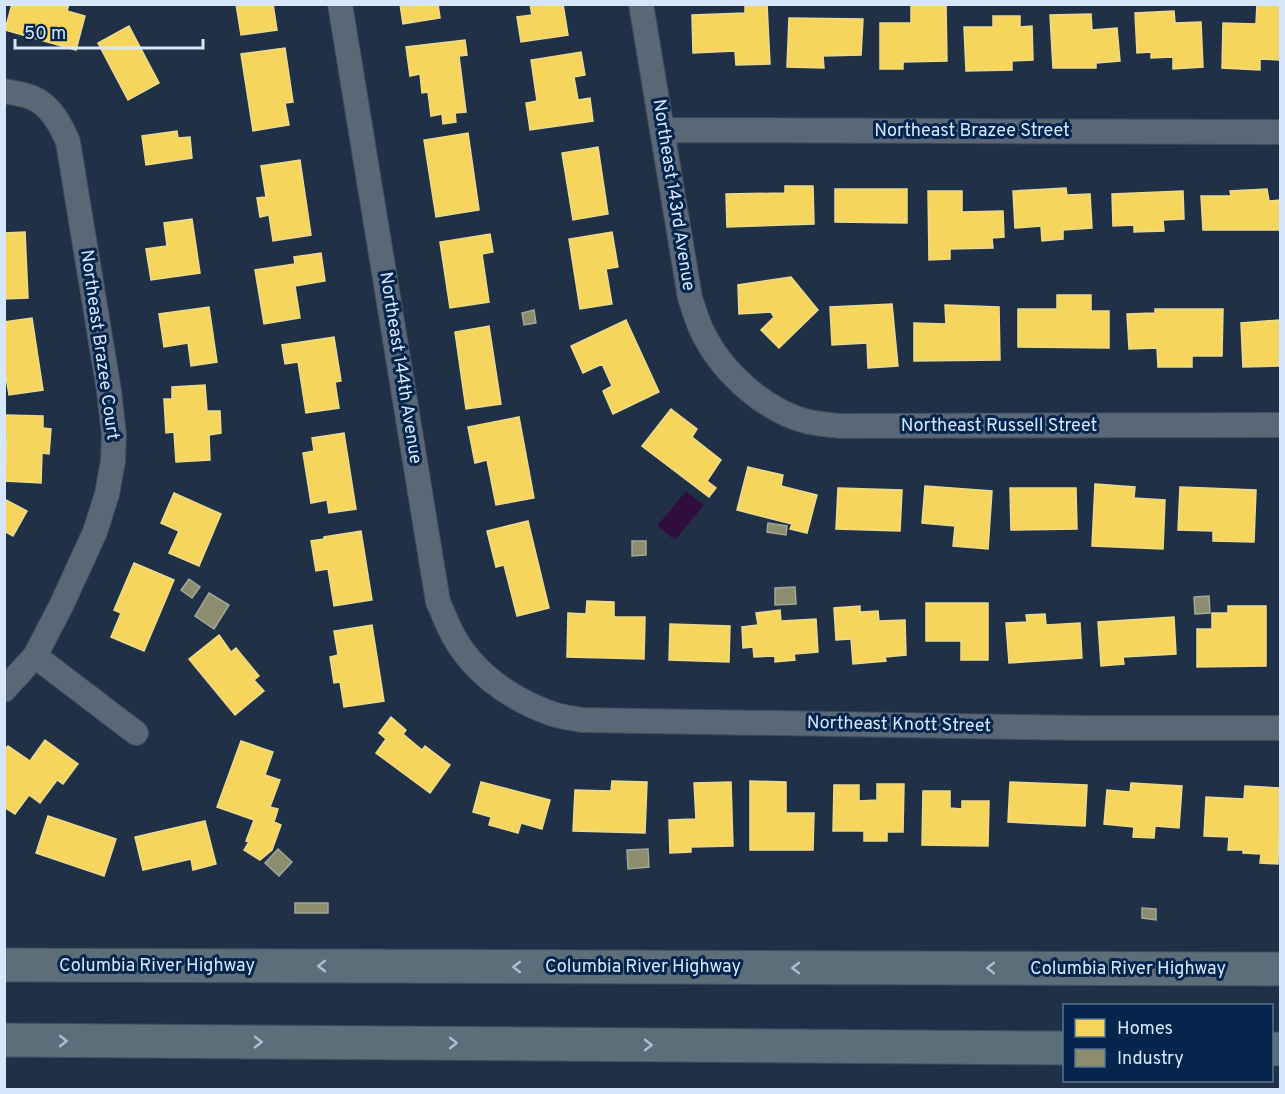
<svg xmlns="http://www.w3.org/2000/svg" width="1285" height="1094" font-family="Overpass,sans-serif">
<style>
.water{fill:#2f0d3f}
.homes{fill:#f6d55c;stroke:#edda8c;stroke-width:1.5}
.industry{fill:#8c8c6e;stroke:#a2a798;stroke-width:1.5}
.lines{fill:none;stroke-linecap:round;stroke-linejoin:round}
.minor-casing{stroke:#3f4c5d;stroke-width:26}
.highway-casing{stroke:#3f4c5d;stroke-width:35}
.minor{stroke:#596777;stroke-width:24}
.highway{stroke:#5b6e79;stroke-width:33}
.oneway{stroke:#acbdce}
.labels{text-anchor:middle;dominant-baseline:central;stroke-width:6;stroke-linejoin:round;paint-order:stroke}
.street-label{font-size:18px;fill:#d7e7fb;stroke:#05254c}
</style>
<rect width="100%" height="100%" fill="#203147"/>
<path class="water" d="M 686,491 L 704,505 L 675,540 L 657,526 Z"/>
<path class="homes" d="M 12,4 L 69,4 L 67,11 L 85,16 L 76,50 L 5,30 Z
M 236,4 L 273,4 L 277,30 L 241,35 Z
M 400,4 L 438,4 L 440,18 L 403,24 Z
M 530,4 L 563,4 L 568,35 L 521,42 L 517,17 L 532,15 Z
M 745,4 L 767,4 L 770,64 L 736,65 L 735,51 L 693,53 L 692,15 L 745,13 Z
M 911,4 L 946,4 L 947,61 L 903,62 L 903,69 L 880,69 L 880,23 L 911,23 Z
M 1257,4 L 1280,4 L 1280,60 L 1260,59 L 1260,70 L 1222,68 L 1223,23 L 1256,24 Z
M 1174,11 L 1175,23 L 1201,22 L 1203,67 L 1173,69 L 1173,57 L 1151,58 L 1151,52 L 1137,53 L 1135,13 Z
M 1091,14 L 1092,30 L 1117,28 L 1120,61 L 1096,63 L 1096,68 L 1053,68 L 1050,15 Z
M 993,16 L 1020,16 L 1020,27 L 1032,26 L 1033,60 L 1012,61 L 1012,70 L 966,71 L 964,27 L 993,27 Z
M 789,18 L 863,19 L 861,55 L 823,56 L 824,68 L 787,67 Z
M 129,26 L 159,83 L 128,100 L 98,43 Z
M 465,40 L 467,55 L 459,56 L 466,112 L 455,113 L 456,122 L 443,124 L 442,114 L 431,116 L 428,92 L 422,93 L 420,74 L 410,76 L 406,47 Z
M 285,48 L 293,102 L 285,103 L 289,125 L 253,131 L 241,54 Z
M 581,52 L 585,75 L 574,77 L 578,100 L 590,98 L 593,121 L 530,130 L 526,103 L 537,101 L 531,60 Z
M 177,131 L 178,138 L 190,137 L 192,158 L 146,165 L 142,136 Z
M 468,133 L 479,210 L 436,217 L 424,140 Z
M 598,147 L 608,214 L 573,220 L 562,153 Z
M 300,160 L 311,235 L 273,241 L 269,215 L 260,217 L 257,198 L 266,197 L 261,166 Z
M 785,186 L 813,186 L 814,224 L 727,227 L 726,194 L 785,193 Z
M 1066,188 L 1067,195 L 1090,194 L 1092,228 L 1063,230 L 1063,239 L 1042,241 L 1041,226 L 1015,228 L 1013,191 Z
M 835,189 L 907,189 L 907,223 L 835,222 Z
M 1267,189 L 1269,201 L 1280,200 L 1280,230 L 1203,230 L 1201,196 L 1231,196 L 1230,191 Z
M 928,191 L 962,191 L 962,212 L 1003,211 L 1004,237 L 992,238 L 993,248 L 950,249 L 950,259 L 929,260 Z
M 1183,191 L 1184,219 L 1163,220 L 1164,231 L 1134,232 L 1134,225 L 1113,226 L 1112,194 Z
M 192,219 L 200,273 L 151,280 L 146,249 L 167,246 L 164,223 Z
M 25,232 L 28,298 L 4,299 L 4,233 Z
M 612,232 L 618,267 L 606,269 L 612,304 L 580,309 L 569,239 Z
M 490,234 L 493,252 L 482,254 L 489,302 L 450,308 L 440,242 Z
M 321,253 L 325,281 L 295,286 L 300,318 L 264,324 L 255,270 L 295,264 L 294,257 Z
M 791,277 L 818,310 L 779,348 L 761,330 L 774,317 L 771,312 L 739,314 L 738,285 Z
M 1057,295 L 1091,295 L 1091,311 L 1109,311 L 1109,348 L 1018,347 L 1018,309 L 1057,309 Z
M 892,304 L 898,366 L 868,368 L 867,343 L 832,345 L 830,307 Z
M 945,305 L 999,307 L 1000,360 L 914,361 L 914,323 L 946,324 Z
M 209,307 L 217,362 L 191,366 L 188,343 L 164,347 L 159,314 Z
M 1155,309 L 1223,309 L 1222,356 L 1192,356 L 1192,367 L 1158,367 L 1157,348 L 1129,349 L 1127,314 L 1155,313 Z
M 32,318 L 43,390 L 9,395 L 4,365 L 4,322 Z
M 626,320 L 659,392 L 613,414 L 603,391 L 612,386 L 602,364 L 583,373 L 571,346 Z
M 1280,320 L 1280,354 L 1278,354 L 1279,366 L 1243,367 L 1241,323 Z
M 489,326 L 501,404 L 466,409 L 455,332 Z
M 334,337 L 341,381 L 335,382 L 339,408 L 306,413 L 298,362 L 285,364 L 282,345 Z
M 205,385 L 207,411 L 220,411 L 221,433 L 209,435 L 210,460 L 176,462 L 174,432 L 166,433 L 164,399 L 172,399 L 172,387 Z
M 671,409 L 697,429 L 692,437 L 721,460 L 707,481 L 716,488 L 709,497 L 642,446 Z
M 4,415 L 43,416 L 43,428 L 51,429 L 49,454 L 42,453 L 41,483 L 5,481 L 7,435 L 4,434 Z
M 519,417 L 534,498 L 496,505 L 487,460 L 475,463 L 468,427 Z
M 344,433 L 356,509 L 329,513 L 327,500 L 311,503 L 303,453 L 314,451 L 312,438 Z
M 748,467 L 783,475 L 781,486 L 817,495 L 807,533 L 790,529 L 792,524 L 737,510 Z
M 1095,484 L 1135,487 L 1134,498 L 1165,500 L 1163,549 L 1092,546 Z
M 925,486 L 992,491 L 988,549 L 953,546 L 955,526 L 922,523 Z
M 1180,487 L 1256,490 L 1254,542 L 1213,541 L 1213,531 L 1178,530 Z
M 838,488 L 902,490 L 900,531 L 836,529 Z
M 1010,488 L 1076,488 L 1077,529 L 1011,530 Z
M 174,493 L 221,514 L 199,566 L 169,553 L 179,531 L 161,523 Z
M 4,499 L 27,511 L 13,536 L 4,531 Z
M 528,521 L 549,608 L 517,616 L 504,565 L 496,567 L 487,531 Z
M 361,531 L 372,600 L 334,606 L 328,569 L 316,571 L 311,541 L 324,539 L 324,537 Z
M 134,563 L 174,580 L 144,651 L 111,637 L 121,613 L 114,610 Z
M 587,601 L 614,602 L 614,617 L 645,617 L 644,659 L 567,657 L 568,613 L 586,614 Z
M 926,603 L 988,603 L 988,660 L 961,660 L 961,641 L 926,641 Z
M 860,606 L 860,612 L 878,611 L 879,621 L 905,620 L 906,655 L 885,657 L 886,661 L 853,664 L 851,639 L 836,640 L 834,608 Z
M 1228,606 L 1266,606 L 1266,666 L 1197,667 L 1197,629 L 1212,629 L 1212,613 L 1228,613 Z
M 780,610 L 781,621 L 816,619 L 818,652 L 794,654 L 795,660 L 775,662 L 775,656 L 754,657 L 753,647 L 743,648 L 742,627 L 758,625 L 756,613 Z
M 1045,614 L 1046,625 L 1080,623 L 1082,658 L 1009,663 L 1006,623 L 1027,622 L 1026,615 Z
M 1174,617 L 1176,654 L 1123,657 L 1124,664 L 1101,666 L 1098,622 Z
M 670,624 L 730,626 L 729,662 L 669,660 Z
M 372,625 L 384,701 L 344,707 L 340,682 L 334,683 L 330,657 L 338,655 L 334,631 Z
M 219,635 L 231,652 L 236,648 L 259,676 L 254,680 L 264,691 L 235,715 L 189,659 Z
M 391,717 L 406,730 L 403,734 L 422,750 L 425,746 L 450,765 L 430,793 L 376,753 L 386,739 L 379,733 Z
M 45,740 L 78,764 L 63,784 L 57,780 L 40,803 L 29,795 L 15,814 L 4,807 L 4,750 L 8,746 L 30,761 Z
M 241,741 L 273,752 L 265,775 L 280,780 L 270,807 L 278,809 L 274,822 L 281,825 L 272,850 L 260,860 L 244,850 L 249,842 L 246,841 L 254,820 L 217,807 Z
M 612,781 L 647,782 L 645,833 L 573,831 L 575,790 L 611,791 Z
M 750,781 L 786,782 L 786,813 L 814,813 L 813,850 L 750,850 Z
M 481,782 L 550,800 L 542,829 L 521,823 L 518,833 L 489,825 L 491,817 L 473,812 Z
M 731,782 L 733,846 L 691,847 L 691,852 L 670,853 L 669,820 L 696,819 L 694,783 Z
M 1010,782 L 1087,785 L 1085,826 L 1008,822 Z
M 1131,783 L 1182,786 L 1179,828 L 1155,826 L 1154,838 L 1133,837 L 1134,827 L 1104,824 L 1107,790 L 1130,792 Z
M 877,784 L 904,784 L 903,832 L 887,832 L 887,841 L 864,841 L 864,831 L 833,831 L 834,785 L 859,785 L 859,801 L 877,800 Z
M 1245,786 L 1280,788 L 1278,864 L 1260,863 L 1261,854 L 1243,853 L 1243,850 L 1228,850 L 1229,837 L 1204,836 L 1206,797 L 1244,799 Z
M 923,791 L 950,791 L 950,808 L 962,809 L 962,801 L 989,801 L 988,846 L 922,845 Z
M 48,816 L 116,839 L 104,876 L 36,853 Z
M 205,821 L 216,864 L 193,870 L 191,859 L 143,870 L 135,837 Z"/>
<path class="industry" d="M 534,310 L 536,323 L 524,325 L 522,313 Z
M 768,523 L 787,526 L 786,535 L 767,532 Z
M 632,541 L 646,541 L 646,555 L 632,556 Z
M 189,579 L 200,587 L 192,598 L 181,590 Z
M 795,587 L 796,604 L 775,605 L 775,588 Z
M 209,593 L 229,605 L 214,629 L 195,616 Z
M 1209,596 L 1210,613 L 1195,614 L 1194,597 Z
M 278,849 L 292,862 L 279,876 L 265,863 Z
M 648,849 L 649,867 L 628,869 L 627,850 Z
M 295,903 L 328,903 L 328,913 L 295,913 Z
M 1142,908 L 1156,909 L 1156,920 L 1142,918 Z"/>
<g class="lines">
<g class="minor-casing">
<path id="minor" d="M 340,4 L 438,602 C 442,610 445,619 449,627 C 468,669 508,698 550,713 C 560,717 571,718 582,720 L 1086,728 L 1280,728
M 641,4 L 690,298 C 695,312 698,325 705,337 C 725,375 767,412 809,422 C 820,424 831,425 841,426 L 1280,425
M 4,91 C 13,93 24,94 33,98 C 51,106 61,125 68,142 L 109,391 L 114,435 L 113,461 L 107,494 L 95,532 L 61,606 L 35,656 L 4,690
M 663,130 L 1280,132
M 35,656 L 136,733"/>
</g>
<g class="highway-casing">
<path id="highway" d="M 4,965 L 1280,969
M 4,1040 L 1064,1048
M 1272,1049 L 1280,1049"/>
</g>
<use href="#minor" class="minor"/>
<use href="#highway" class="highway"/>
</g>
<defs><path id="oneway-chevron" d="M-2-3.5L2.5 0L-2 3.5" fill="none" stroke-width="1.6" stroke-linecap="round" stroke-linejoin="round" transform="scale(1.5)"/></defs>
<g class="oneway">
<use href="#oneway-chevron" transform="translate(322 966) rotate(-180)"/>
<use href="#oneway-chevron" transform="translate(517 967) rotate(-180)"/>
<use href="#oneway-chevron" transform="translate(796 968) rotate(-180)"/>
<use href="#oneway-chevron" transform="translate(991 968) rotate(-180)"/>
<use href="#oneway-chevron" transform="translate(63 1041)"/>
<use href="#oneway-chevron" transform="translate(258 1042)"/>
<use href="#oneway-chevron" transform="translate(453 1043)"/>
<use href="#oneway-chevron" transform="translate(648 1045)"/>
</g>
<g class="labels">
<g class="street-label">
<text x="972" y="131">Northeast Brazee Street</text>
<text transform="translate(673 195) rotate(81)">Northeast 143rd Avenue</text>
<text transform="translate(99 345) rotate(82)">Northeast Brazee Court</text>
<text transform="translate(400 368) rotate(81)">Northeast 144th Avenue</text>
<text x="999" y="426">Northeast Russell Street</text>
<text transform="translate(899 725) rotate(1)">Northeast Knott Street</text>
<text x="157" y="966">Columbia River Highway</text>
<text x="643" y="967">Columbia River Highway</text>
<text x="1128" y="969">Columbia River Highway</text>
</g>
</g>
<rect width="1285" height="1094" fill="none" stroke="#d7e7fb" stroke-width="12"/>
<rect x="1063" y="1004" width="210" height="78" fill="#05254c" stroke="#597392" stroke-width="1.5"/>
<rect x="1075" y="1019" width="30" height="18" fill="#f6d55c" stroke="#597392" stroke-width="1.5"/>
<text x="1117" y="1034" font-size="18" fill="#d7e7fb">Homes</text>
<rect x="1075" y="1049" width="30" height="18" fill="#8c8c6e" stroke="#597392" stroke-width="1.5"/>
<text x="1117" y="1064" font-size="18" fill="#d7e7fb">Industry</text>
<path d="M15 39v9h188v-9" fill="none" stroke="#d7e7fb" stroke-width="3"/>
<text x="24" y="39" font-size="18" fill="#d7e7fb" stroke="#05254c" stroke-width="4.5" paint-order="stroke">50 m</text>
</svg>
